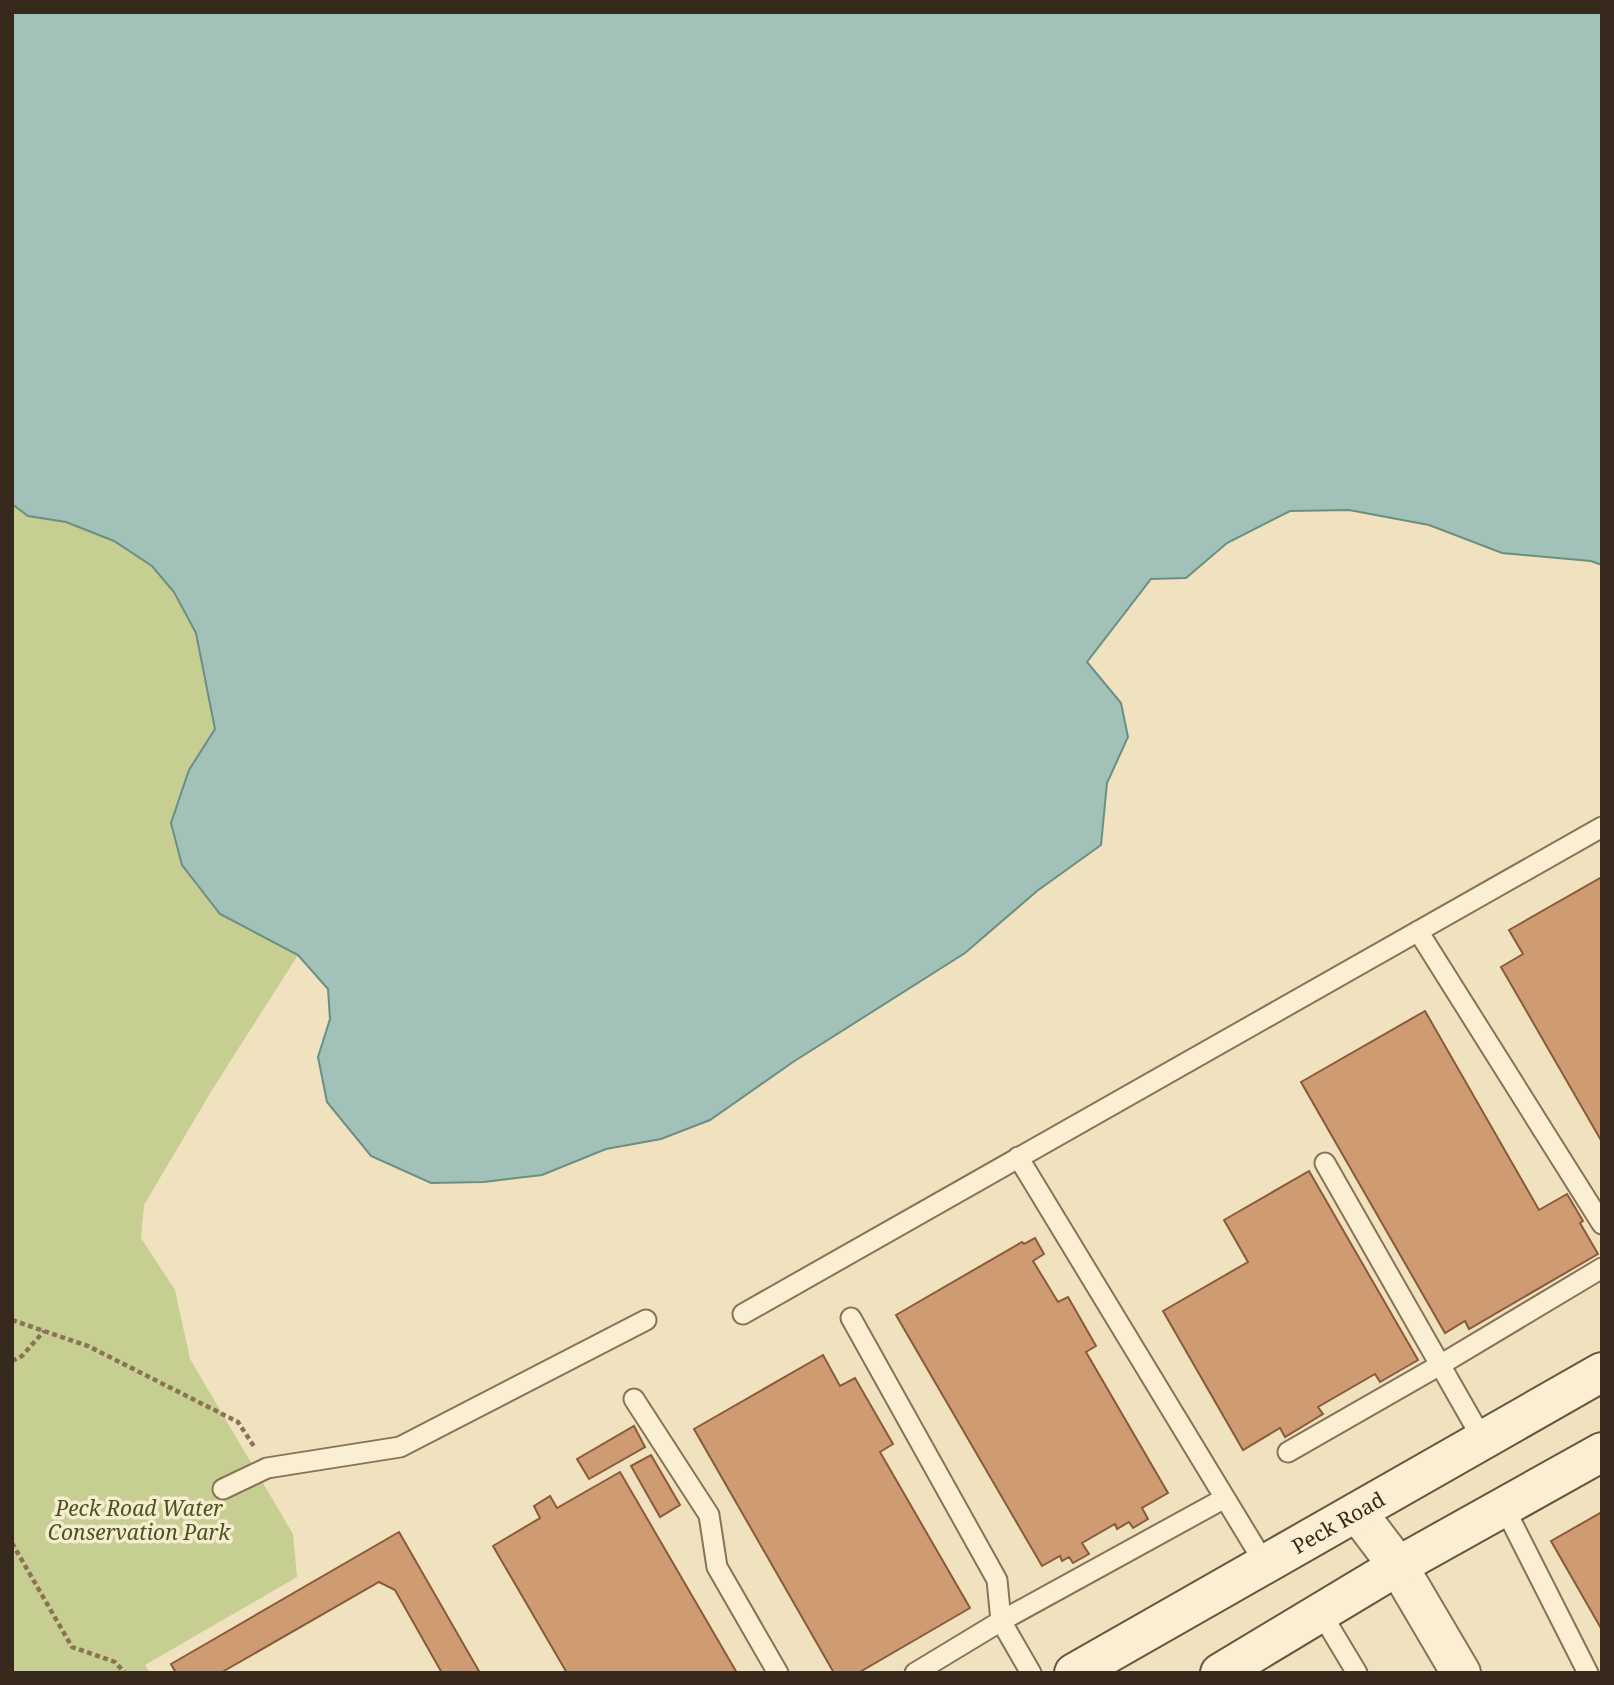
<svg xmlns="http://www.w3.org/2000/svg" width="1614" height="1685" font-family="'Noto Serif',serif">
<style>
.green{fill:#c6ce92}
.water{fill:#a2c1b8;stroke:#698f86;stroke-width:2}
.building{fill:#cf9b72;stroke:#895b3b;stroke-width:2}
.lines{fill:none;stroke-linecap:round;stroke-linejoin:round}
.lane-casing{stroke:#897256;stroke-width:23}
.street-casing{stroke:#897256;stroke-width:42}
.secondary-casing{stroke:#6a533a;stroke-width:42}
.path{stroke:#897256;stroke-width:4.5;stroke-dasharray:5 3.5;stroke-linecap:butt}
.lane{stroke:#faefd2;stroke-width:19}
.street{stroke:#faefd2;stroke-width:38}
.secondary{stroke:#faefd2;stroke-width:38}
.labels{text-anchor:middle;dominant-baseline:central;stroke-width:7;stroke-linejoin:round;paint-order:stroke}
.park-label{font-size:21px;font-style:italic;fill:#475521;stroke:#f7ecce}
.street-label{font-size:21px;fill:#37291c;stroke:#f7ecce}
</style>
<rect width="100%" height="100%" fill="#f0e2be"/>
<path class="green" d="M 12,504 L 28,516 L 66,522 L 114,541 L 152,566 L 174,592 L 196,633 L 215,730 L 189,770 L 220,914 L 298,955 L 212,1090 L 144,1205 L 141,1238 L 175,1290 L 190,1359 L 293,1534 L 297,1577 L 145,1665 L 150,1673 L 12,1673 Z"/>
<path class="water" d="M 12,12 L 1602,12 L 1602,565 L 1591,561 L 1502,553 L 1429,525 L 1349,510 L 1290,511 L 1227,543 L 1186,578 L 1151,579 L 1087,662 L 1121,703 L 1128,737 L 1107,783 L 1101,845 L 1037,891 L 965,953 L 793,1062 L 710,1120 L 661,1139 L 606,1149 L 542,1175 L 484,1182 L 431,1183 L 371,1156 L 327,1102 L 318,1057 L 330,1019 L 328,989 L 298,955 L 220,914 L 182,865 L 171,823 L 189,770 L 215,729 L 196,633 L 174,592 L 152,566 L 114,541 L 66,522 L 28,516 L 12,504 Z"/>
<path class="building" d="M 1602,877 L 1602,1142 L 1501,967 L 1523,954 L 1509,930 Z
M 1425,1011 L 1539,1210 L 1567,1194 L 1583,1221 L 1580,1223 L 1598,1254 L 1469,1329 L 1465,1321 L 1445,1333 L 1301,1082 Z
M 1309,1171 L 1418,1360 L 1380,1382 L 1375,1374 L 1318,1407 L 1323,1414 L 1285,1437 L 1280,1428 L 1243,1450 L 1163,1311 L 1248,1262 L 1224,1220 Z
M 1035,1238 L 1044,1254 L 1033,1261 L 1058,1302 L 1068,1297 L 1096,1346 L 1086,1352 L 1168,1493 L 1142,1508 L 1148,1519 L 1133,1528 L 1129,1522 L 1117,1529 L 1115,1524 L 1082,1543 L 1089,1554 L 1073,1563 L 1069,1557 L 1062,1561 L 1060,1556 L 1042,1566 L 896,1315 L 1022,1242 L 1024,1244 Z
M 823,1355 L 840,1386 L 855,1378 L 893,1444 L 880,1452 L 970,1608 L 858,1673 L 834,1673 L 694,1429 Z
M 634,1426 L 645,1447 L 589,1479 L 577,1459 Z
M 651,1455 L 680,1505 L 660,1517 L 631,1466 Z
M 620,1472 L 737,1673 L 567,1673 L 493,1546 L 540,1518 L 534,1506 L 550,1496 L 557,1508 Z
M 1602,1512 L 1602,1630 L 1551,1541 Z
M 399,1532 L 480,1673 L 442,1673 L 395,1590 L 379,1582 L 224,1671 L 224,1673 L 176,1673 L 171,1664 Z"/>
<g class="lines">
<g class="lane-casing">
<path id="lane" d="M 1418,931 L 1602,1224
M 1018,1157 L 1265,1564
M 1325,1163 L 1483,1440
M 743,1314 L 1602,827
M 851,1318 L 997,1580 L 1001,1621 L 1225,1498
M 634,1399 L 709,1515 L 717,1567 L 778,1673
M 1288,1452 L 1440,1365 L 1602,1268
M 223,1489 L 267,1468 L 400,1447 L 646,1320
M 1504,1507 L 1588,1673
M 1321,1613 L 1357,1673
M 915,1673 L 1001,1621 L 1031,1673"/>
</g>
<g class="street-casing">
<path id="street" d="M 1357,1512 L 1398,1566 L 1461,1673"/>
</g>
<g class="secondary-casing">
<g id="secondary">
<path id="s1" d="M 1074,1673 L 1602,1372"/>
<path d="M 1220,1673 L 1398,1566 L 1602,1452"/>
</g>
</g>
<path class="path" d="M 12,1320 L 88,1346 L 238,1422 L 255,1448
M 12,1361 L 22,1356 L 44,1331
M 12,1543 L 72,1647 L 115,1662 L 125,1673"/>
<use href="#lane" class="lane"/>
<use href="#street" class="street"/>
<use href="#secondary" class="secondary"/>
</g>
<g class="labels">
<g class="park-label">
<text x="139" y="1508">Peck Road Water<tspan x="139" dy="24">Conservation Park</tspan></text>
</g>
<g class="street-label">
<text stroke="none"><textPath href="#s1" startOffset="304">Peck Road</textPath></text>
</g>
</g>
<rect width="1614" height="1685" fill="none" stroke="#37291c" stroke-width="28"/>
</svg>
